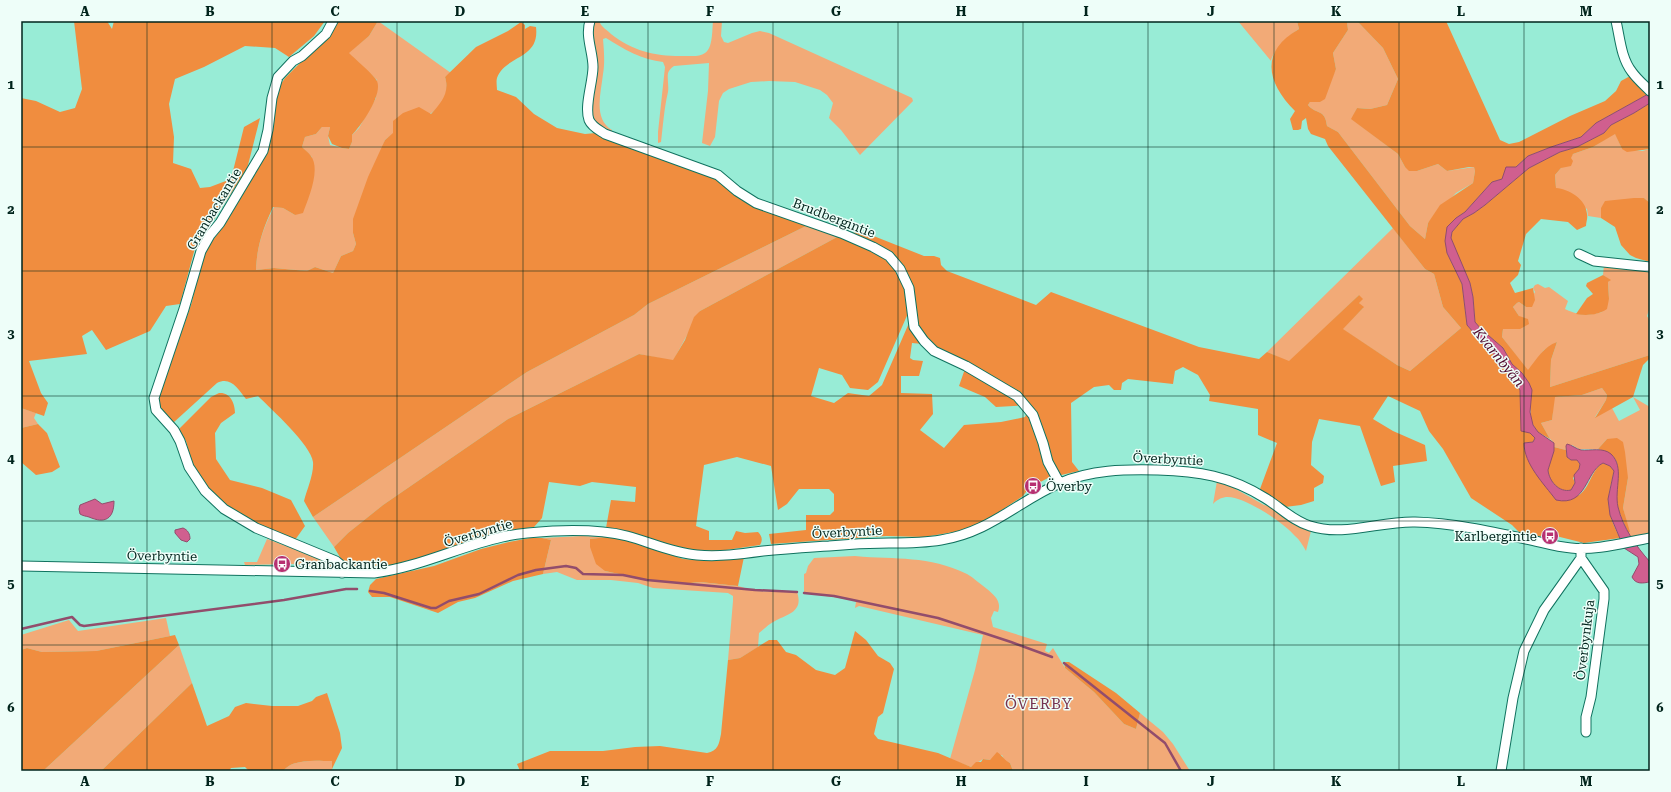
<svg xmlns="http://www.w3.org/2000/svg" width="1671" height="792" font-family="'Roboto Serif',serif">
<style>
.green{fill:#f2aa77}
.forest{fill:#f08d3f;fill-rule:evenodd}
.water{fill:#d05f8f;stroke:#924d6c}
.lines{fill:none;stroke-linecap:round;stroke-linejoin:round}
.stream{stroke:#924d6c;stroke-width:2.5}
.minor-casing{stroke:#10725f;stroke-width:11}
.minor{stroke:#fff;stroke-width:9}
.grid{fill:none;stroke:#00241c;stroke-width:1;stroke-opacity:0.55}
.labels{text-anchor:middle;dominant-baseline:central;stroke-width:3;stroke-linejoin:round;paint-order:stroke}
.street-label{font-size:13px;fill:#00241c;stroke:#eefef9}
.poi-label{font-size:13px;fill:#00241c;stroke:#eefef9;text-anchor:start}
.water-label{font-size:14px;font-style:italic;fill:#540c30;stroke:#eefef9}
.quarter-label{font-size:15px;letter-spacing:1px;fill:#75324f;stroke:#eefef9}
.neatline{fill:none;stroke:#00241c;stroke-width:1.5}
.grid-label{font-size:13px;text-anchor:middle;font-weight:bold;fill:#00241c}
</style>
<rect width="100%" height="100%" fill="#98ecd6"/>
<path class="green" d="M 378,21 L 451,73 L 445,77 C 457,115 405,121 385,140 L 353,233 L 356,244 L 353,251 L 341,256 L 333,273 L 315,267 L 307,271 L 274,268 L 256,270 C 257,245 263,229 274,207 L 283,208 L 295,215 L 312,157 L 302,147 L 305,137 L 316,134 L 322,127 L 330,127 L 328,136 L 330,145 L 342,148 L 349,149 L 352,142 L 352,135 L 359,128 L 376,98 L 377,80 L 348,53 L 369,36 Z
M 592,21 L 599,21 C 602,28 606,29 611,34 C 634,52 658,57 687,56 C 692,56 700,57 705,53 C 713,48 712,30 713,21 L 722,21 L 721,36 L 724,42 L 728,43 L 752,33 L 760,31 L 769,33 L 910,97 L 912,98 L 913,101 L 860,155 L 841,130 L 829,118 L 833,103 L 827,95 L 820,90 L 795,82 L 769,81 L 751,82 L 729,89 L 723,93 L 719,101 L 715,137 L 710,146 L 702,143 L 708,91 L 709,63 L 674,66 C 671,68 669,70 668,73 C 667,79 669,86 668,92 C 664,109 663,126 661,142 L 658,143 L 658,132 L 665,67 L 663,62 C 643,60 623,49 606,38 L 603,39 C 604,51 605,63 603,74 C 601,93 593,119 612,130 L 612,132 L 595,124 L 592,111 Z
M 1238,21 L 1297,21 L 1299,29 C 1290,34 1273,51 1271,61 Z
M 1347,21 L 1357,21 L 1383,48 L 1398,79 L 1387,105 L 1370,109 L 1357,108 L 1352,119 L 1398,154 L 1405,167 L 1417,171 L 1438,164 L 1447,171 L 1474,167 L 1475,171 L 1473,183 L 1456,193 L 1428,223 L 1425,239 L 1410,226 L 1338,132 L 1327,126 C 1325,108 1316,115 1308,105 L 1310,102 L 1320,102 L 1336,69 L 1333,53 L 1348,30 Z
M 1615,133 L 1622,149 L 1642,151 L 1650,149 L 1650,203 L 1644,198 L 1601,208 L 1601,218 L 1588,216 L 1587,209 L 1556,188 L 1555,175 L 1573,154 L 1593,147 Z
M 808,225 L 839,236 L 700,311 L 673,361 L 639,354 L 508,419 L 383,505 L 348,533 L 334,547 L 313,517 L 527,372 L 634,315 L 648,304 Z
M 1393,228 L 1425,269 L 1434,274 L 1443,307 L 1461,328 L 1410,371 L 1397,365 L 1342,329 L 1363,308 L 1359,303 L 1359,295 L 1289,362 L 1267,352 Z
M 1604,265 L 1650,270 L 1650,307 L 1647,316 L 1650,321 L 1650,355 L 1550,387 L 1551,360 L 1557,342 L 1544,350 L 1528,371 L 1502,337 L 1503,329 L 1520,329 L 1519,316 L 1513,307 L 1517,303 L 1519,302 L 1526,307 L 1535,292 L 1533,288 L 1535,285 L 1538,284 L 1545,288 L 1549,287 L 1568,301 L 1565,309 C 1580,316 1586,316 1602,312 L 1609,299 L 1608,282 L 1610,280 L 1603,275 Z
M 1602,388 L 1607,395 L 1606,400 L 1595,417 L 1612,408 L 1619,421 L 1640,410 L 1633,397 L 1650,407 L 1650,533 L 1631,537 L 1628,532 L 1629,532 L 1623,508 L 1628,478 L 1607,439 L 1598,449 L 1579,449 L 1572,445 L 1566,446 L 1566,450 L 1554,447 L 1554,443 L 1550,439 L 1541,423 L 1552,420 L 1554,397 L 1582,395 Z
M 21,408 L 36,413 L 34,418 L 38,424 L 21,428 Z
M 1217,481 L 1225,483 L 1264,505 L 1269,506 L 1295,525 L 1311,531 L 1306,551 C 1303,546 1300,540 1295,536 C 1284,523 1243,495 1226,497 C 1220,498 1217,500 1213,504 Z
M 582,536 L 607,537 L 590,539 L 605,571 L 647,580 L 681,584 L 700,582 L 738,586 L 755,591 L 797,592 C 804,612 787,614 775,621 C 769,624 764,629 759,633 L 758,647 L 740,658 L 728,660 L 733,601 L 733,596 L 728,593 L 653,588 L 638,583 L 611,580 L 577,580 L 557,572 L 543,574 L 551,540 L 542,538 Z
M 267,539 L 330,562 L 333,566 L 330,569 L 310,568 L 297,564 L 245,565 L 244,562 L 257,562 Z
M 855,556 C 897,560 928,555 967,574 C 974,578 980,584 987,589 C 994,595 1002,601 998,612 L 994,611 L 991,618 L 993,627 L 1047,644 L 1045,651 L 1049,653 L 1053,648 L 1065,668 L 1094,692 L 1124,724 L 1136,729 L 1140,713 L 1163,732 L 1173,744 L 1190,771 L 1013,771 L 1010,763 L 1005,761 L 1002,755 L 990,760 L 983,759 L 971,767 L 950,759 L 975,670 L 983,635 L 859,606 L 855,608 L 856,602 L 854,600 L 804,593 L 804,574 L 806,573 L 808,566 L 814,558 Z
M 166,618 L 170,636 L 96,651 L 42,652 L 27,648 L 21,650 L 21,635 L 69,620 L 78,631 Z
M 179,645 L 192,683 L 101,771 L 43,771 Z
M 332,761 L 332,771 L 283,771 C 294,758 316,761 332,761 Z"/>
<path class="forest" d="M 74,21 L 107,21 L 112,29 L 114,21 L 325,21 L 314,36 L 289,57 L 275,48 L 245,46 L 204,67 L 175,79 L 169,104 L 174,137 L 173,163 L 191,169 L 200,188 L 210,187 L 231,179 L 244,127 L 260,118 L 247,169 L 195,248 L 180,304 L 166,306 L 150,331 L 106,350 L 92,330 L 82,336 L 87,354 L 29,361 L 41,393 L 48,403 L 44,416 L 21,408 L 21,98 L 36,101 L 60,112 L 75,108 L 82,89 Z
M 337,21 L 378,21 L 369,36 L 349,53 C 355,59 374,75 377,81 C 383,95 361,126 352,135 L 352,142 L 349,149 L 342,148 L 332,144 L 328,136 L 330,127 L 322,127 L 316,134 L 305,137 L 302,147 C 305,150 309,153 311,156 C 321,170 308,199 303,213 L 295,215 L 283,208 L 273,207 C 263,229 257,245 256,270 L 274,268 L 307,271 L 315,267 L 333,273 L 341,256 L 353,251 L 356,244 L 353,233 L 353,219 L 368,177 L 385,140 L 393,133 L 393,121 L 403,113 L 419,107 L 431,114 C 441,103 450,93 445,77 L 476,47 L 508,31 L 521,22 L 525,25 L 525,29 L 530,26 L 536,27 C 540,60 505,55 497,78 C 496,81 497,87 497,90 L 516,97 L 534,114 L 557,128 L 585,134 L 596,133 L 712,176 L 738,197 L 765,211 L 808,225 L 648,304 L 634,315 L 527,372 L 313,517 L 304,501 C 307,489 314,474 313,462 C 311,445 271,409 258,396 L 246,399 C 238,389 231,376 217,383 L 173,423 L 159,407 L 158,400 L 192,302 L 202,255 L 227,221 L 258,169 L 271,133 L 277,90 L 285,78 L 305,58 Z
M 1297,21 L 1347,21 L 1348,30 L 1333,53 L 1336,69 L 1325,99 L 1320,102 L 1310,102 L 1308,105 C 1316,115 1325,108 1327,126 L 1338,132 L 1410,226 L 1425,239 L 1428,223 L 1440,205 L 1473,183 L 1475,171 L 1474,167 L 1469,167 L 1447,171 L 1438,164 L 1417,171 L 1409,171 L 1405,167 L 1398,154 L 1351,119 L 1357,108 L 1370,109 L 1387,105 L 1398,79 L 1383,48 L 1357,21 L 1446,21 L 1500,140 L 1509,144 L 1519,142 L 1570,116 L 1605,101 L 1616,91 L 1621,81 L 1632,75 L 1650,93 L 1596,123 L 1581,137 L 1551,147 L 1528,156 L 1502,179 L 1492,182 L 1465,212 L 1456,218 L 1447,227 L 1447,253 L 1462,284 L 1467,325 L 1487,348 L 1500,360 L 1520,390 L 1530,433 L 1535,438 L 1533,442 L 1525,443 L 1524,449 L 1528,456 L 1556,500 C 1562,499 1570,499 1575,497 C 1590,492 1590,470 1603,463 L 1610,466 L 1614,471 C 1607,500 1605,510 1620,538 L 1584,543 L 1548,534 L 1538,537 L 1521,534 L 1512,525 L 1471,498 L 1443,449 L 1429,431 L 1420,411 L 1388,396 L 1373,419 L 1393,431 L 1425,445 L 1427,461 L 1393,466 L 1395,482 L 1381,486 L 1360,426 L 1319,419 L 1312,442 L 1311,465 L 1324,476 L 1323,483 L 1314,488 L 1314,501 L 1301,505 L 1285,507 L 1260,489 L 1277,443 L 1258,435 L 1258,409 L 1209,401 L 1210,395 L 1198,375 L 1183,367 L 1175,371 L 1173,384 L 1128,379 L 1122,383 L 1121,390 L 1114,390 L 1109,385 L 1094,387 L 1071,403 L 1072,462 L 1079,471 L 1048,478 L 1029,488 L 1023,496 L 984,522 L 960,531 L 924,537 L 886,536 L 771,544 L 769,534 L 806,530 L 806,515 L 830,515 L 834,511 L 834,494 L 829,489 L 799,489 L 787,504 L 778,510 L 771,466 L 737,457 L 704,465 L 696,526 L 709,531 L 709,540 L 732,540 L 736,531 L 745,533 L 758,532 C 762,536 763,540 760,545 L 719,551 L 692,550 L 606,528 L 611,500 L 635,502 L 636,487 L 592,482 L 580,486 L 549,482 L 542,518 L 534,527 L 497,532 L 429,556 L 393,565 L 349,567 L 341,559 L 334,547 L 348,533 L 383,505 L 508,419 L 639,354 L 673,360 L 685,340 L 694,317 L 700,311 L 839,236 L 861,231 L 924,256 L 934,256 L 940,258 L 941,265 L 947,271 L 1036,305 L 1051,292 L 1199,347 L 1259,359 L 1267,352 L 1289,361 L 1359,295 L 1363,299 L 1359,303 L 1364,307 L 1343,329 L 1397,365 L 1410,371 L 1461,328 L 1443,307 L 1434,274 L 1425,269 L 1328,146 L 1325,139 L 1311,134 L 1308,129 L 1306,118 L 1302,121 L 1301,129 L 1298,130 L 1293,130 L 1290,119 L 1295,111 C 1266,82 1260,51 1299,29 ZM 909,311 L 927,340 L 936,349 L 967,363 L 959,386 L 985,397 L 996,407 L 1030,405 L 1025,417 L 1001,422 L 964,425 L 944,448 L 920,430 L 933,414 L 932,394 L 901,393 L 901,376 L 919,376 L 923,361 L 913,360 L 910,358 L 912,343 L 923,344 L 909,323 L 882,385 L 869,396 L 848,393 L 834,403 L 811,396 L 819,368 L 842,375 L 850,388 L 868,390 L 878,382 Z
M 1650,103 L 1650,149 L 1627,152 L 1622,149 L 1615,134 L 1593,147 L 1573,154 L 1571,158 L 1573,161 L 1571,166 L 1561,168 L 1555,175 L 1556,188 C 1569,189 1586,199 1587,214 C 1588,218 1586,222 1586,226 L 1577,230 L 1568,222 L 1541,219 L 1526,234 L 1518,261 L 1521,265 L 1518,275 L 1510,283 L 1515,293 L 1533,288 L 1535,300 L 1532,307 L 1526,307 L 1519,302 L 1517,303 L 1513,307 L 1519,316 L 1528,319 L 1529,324 L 1520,329 L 1503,329 L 1502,337 L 1528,370 C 1536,360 1544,346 1557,342 L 1551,360 L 1550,387 L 1650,355 L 1650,358 L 1643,365 L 1633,397 L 1595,418 L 1606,400 L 1607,395 L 1602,388 L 1582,395 L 1555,397 L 1552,420 L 1541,423 L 1550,439 L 1538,432 L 1533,425 L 1531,419 L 1529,383 L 1522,373 L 1512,364 L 1503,348 L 1481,329 L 1475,322 L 1473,297 L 1470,283 L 1454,247 L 1451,238 L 1452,232 L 1463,219 L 1474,213 L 1485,205 L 1529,168 L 1560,152 L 1577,147 L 1604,133 L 1611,125 L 1634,113 Z
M 1634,198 L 1644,198 L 1650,203 L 1650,262 L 1636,258 L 1630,255 L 1621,245 L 1615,227 L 1601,218 L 1601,208 L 1605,201 Z
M 1603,275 L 1611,280 L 1608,282 L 1609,299 L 1607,309 C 1598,315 1587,316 1576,314 L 1587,298 L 1593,294 L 1586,286 L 1587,283 Z
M 219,393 C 230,392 235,403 235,413 L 221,423 L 215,433 L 216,459 L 230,480 L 262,488 L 291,500 L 305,526 L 295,540 L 259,525 L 228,507 L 209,489 L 192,464 L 186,441 L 178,430 L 211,397 Z
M 38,424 L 47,433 L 60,467 L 52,472 L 36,475 L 21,462 L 21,428 Z
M 1617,438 L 1623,442 L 1625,452 L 1628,478 L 1623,508 L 1630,532 L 1628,532 C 1623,521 1617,509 1616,497 C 1614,474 1629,458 1598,449 L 1607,439 Z
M 1554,447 L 1566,450 L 1567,457 L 1571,460 L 1577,460 L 1580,464 L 1579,469 L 1573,478 L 1575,483 L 1571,490 C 1559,493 1549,481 1548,470 Z
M 607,537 L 631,541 L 683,559 L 712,561 L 744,557 L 738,586 L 700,582 L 681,584 L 647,580 L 605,571 L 596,564 L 590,547 L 590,539 Z
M 530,538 L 542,538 L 551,540 L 543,574 L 513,581 L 475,598 L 458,602 L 438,613 L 390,597 L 372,597 L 368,592 L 370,585 L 376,579 L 434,566 L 481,549 L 509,542 Z
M 855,631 L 866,640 L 878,656 L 890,663 L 894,669 L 883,713 L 878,717 L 874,734 L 878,739 L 938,753 L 971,767 L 976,762 L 981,762 L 983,759 L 990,760 L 997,752 C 1003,756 1005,761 1010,763 L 1013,771 L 520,771 L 517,764 L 550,751 L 603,751 L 635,747 L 660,746 L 707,753 C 718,751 719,744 721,734 L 728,660 L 740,658 L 769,640 L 777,640 L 786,652 L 796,655 L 816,670 L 835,675 L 845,668 Z
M 175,635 L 179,645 L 43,771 L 21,771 L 21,650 L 27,648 L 42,652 L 96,651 Z
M 1066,662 L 1069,662 L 1116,693 L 1140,713 L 1136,729 L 1124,724 L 1094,692 L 1065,668 L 1064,663 Z
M 192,683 L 207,726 L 229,716 L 235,707 L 246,703 L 272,706 L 298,706 L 312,701 L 316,697 L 327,693 L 340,733 L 342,748 L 332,769 L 332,761 C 316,761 294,758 283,771 L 249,771 L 245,767 L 231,768 L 229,771 L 101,771 Z"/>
<path class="water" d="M 1650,93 L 1650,103 L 1634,113 L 1611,125 L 1604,133 L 1577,147 L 1560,152 L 1529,168 L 1485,205 L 1474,213 L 1463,219 L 1452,232 L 1451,238 L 1470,283 L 1473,297 L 1475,322 L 1481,329 L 1503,348 L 1512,364 L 1522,373 L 1529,383 L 1532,390 L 1530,412 L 1533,425 L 1538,432 L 1554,443 L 1554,451 L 1548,470 C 1549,481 1559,493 1571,490 L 1575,483 L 1574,475 L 1579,469 L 1580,464 L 1577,460 L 1571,460 L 1567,457 L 1566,446 L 1567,444 C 1572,445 1576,449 1581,450 C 1590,451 1603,447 1611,454 C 1625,467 1614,489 1618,507 C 1623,528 1636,546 1650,562 L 1650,582 C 1643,583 1636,585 1632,577 L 1639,564 L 1638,557 L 1624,548 L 1610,515 L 1608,499 L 1614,471 L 1610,466 L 1603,463 C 1585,472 1587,507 1556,500 C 1544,484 1524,464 1524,443 L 1533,442 L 1535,438 L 1530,433 L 1521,431 L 1520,390 L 1500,360 L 1487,348 L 1467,325 L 1462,284 L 1447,253 L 1445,241 L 1447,227 L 1456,218 L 1465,212 L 1492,182 L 1502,179 L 1506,167 L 1516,167 L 1528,156 L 1551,147 L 1581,137 L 1596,123 Z
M 95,499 L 102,504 L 114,501 C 114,519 105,524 89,517 C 86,516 83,516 80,514 L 79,509 L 80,505 Z
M 183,528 C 188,530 190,534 190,539 L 187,542 L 181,540 L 175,533 L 175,530 Z"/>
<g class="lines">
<path class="stream" d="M 370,591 L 384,593 L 431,608 L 436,608 L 449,601 L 479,594 L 518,575 L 536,570 L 566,566 L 576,568 L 583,574 L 623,575 L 647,580 L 755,590 L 797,592
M 804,593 L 834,596 L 938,618 L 1011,642 L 1052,657
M 21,629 L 72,617 L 80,625 L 84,626 L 284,600 L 346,589 L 357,589
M 1064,663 L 1165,743 L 1181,771"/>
<g class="minor-casing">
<path id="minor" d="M 333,21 L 326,34 L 302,56 L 293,61 L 278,77 L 272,98 L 268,130 L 263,151 L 220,223 L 210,235 L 201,251 L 184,309 L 154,398 L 156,410 L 174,430 L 180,441 L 189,467 L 205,491 L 224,509 L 256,528 L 336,561 L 342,566 L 342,573
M 590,21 C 585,36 593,52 593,67 C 593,82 584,106 589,120 C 592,127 599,130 605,134 L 718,175 L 737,191 L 756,203 L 841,233 L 873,247 L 889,256 L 900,269 L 909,288 L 914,327 L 924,341 L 934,351 L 966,366 L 1017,396 L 1033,415 L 1043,443 L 1048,462 L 1060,484
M 1616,21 C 1620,38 1621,58 1632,72 C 1637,79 1644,85 1650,91
M 1579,254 L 1594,261 L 1650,267
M 1581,558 L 1604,591 L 1604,599 L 1591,697 L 1586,717 L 1586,732
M 21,566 L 374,573 C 419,567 458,547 502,537 C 519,533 537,532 554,531 C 578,530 603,530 627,536 C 650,542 672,553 697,555 C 719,557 741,554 763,551 C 785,549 807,547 829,546 C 849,544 869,543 889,543 C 906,543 924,543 941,540 C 990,532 1017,502 1060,483 C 1091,470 1124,469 1158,470 C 1198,471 1230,476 1265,498 C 1280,507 1293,521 1310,526 C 1344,537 1380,521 1415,522 C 1452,523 1489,531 1526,539 C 1541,542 1556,547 1571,548 C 1596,551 1626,542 1650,538
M 1501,771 L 1513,698 L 1524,651 L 1544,610 L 1581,558 L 1581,548"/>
</g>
<use href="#minor" class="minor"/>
</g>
<path class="grid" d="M 147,21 L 147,771M 272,21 L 272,771M 397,21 L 397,771M 523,21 L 523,771M 648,21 L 648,771M 773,21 L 773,771M 898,21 L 898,771M 1023,21 L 1023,771M 1148,21 L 1148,771M 1274,21 L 1274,771M 1399,21 L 1399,771M 1524,21 L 1524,771M 21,147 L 1650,147M 21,271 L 1650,271M 21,396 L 1650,396M 21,521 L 1650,521M 21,645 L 1650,645"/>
<defs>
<g id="bus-disc" transform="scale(0.9)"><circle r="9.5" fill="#b73071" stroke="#eefef9"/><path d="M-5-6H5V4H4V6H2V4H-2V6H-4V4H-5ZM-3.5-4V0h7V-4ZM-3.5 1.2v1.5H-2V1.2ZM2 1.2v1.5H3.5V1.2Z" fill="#fff"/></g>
</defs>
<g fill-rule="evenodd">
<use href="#bus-disc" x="1033" y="486"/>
<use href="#bus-disc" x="1550" y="536"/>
<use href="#bus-disc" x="282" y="564"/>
</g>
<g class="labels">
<g class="street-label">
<text transform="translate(214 209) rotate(-59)">Granbackantie</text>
<text transform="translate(834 218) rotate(21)">Brudbergintie</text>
<text transform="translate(1168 459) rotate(3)">Överbyntie</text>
<text transform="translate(847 532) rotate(-3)">Överbyntie</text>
<text transform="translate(478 533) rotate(-16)">Överbyntie</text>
<text transform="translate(162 556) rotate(1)">Överbyntie</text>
<text transform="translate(1585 640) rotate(-83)">Överbynkuja</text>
</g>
<g class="poi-label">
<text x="1046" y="486">Överby</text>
<text x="1537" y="536" text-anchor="end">Karlbergintie</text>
<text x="295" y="564">Granbackantie</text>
</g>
<g class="water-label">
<text transform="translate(1499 357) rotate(51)">Kvarnbyån</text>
</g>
<g class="quarter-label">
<text x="1039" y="704">ÖVERBY</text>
</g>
</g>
<rect width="1671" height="792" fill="none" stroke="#eefef9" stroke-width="44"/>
<rect x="22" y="22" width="1627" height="748" class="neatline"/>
<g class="grid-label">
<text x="85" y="16">A</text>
<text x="210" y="16">B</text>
<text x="335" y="16">C</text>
<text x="460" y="16">D</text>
<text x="585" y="16">E</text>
<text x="710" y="16">F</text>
<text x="836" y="16">G</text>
<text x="961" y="16">H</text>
<text x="1086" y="16">I</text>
<text x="1211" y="16">J</text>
<text x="1336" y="16">K</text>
<text x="1461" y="16">L</text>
<text x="1586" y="16">M</text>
<text x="11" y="89">1</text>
<text x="1660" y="89">1</text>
<text x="11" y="214">2</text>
<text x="1660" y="214">2</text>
<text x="11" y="338">3</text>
<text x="1660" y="338">3</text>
<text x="11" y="463">4</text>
<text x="1660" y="463">4</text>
<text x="11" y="588">5</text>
<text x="1660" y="588">5</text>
<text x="11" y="712">6</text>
<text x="1660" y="712">6</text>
<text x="85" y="786">A</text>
<text x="210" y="786">B</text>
<text x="335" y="786">C</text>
<text x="460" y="786">D</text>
<text x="585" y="786">E</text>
<text x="710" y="786">F</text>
<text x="836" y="786">G</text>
<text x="961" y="786">H</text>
<text x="1086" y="786">I</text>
<text x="1211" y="786">J</text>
<text x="1336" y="786">K</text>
<text x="1461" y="786">L</text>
<text x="1586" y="786">M</text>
</g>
</svg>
